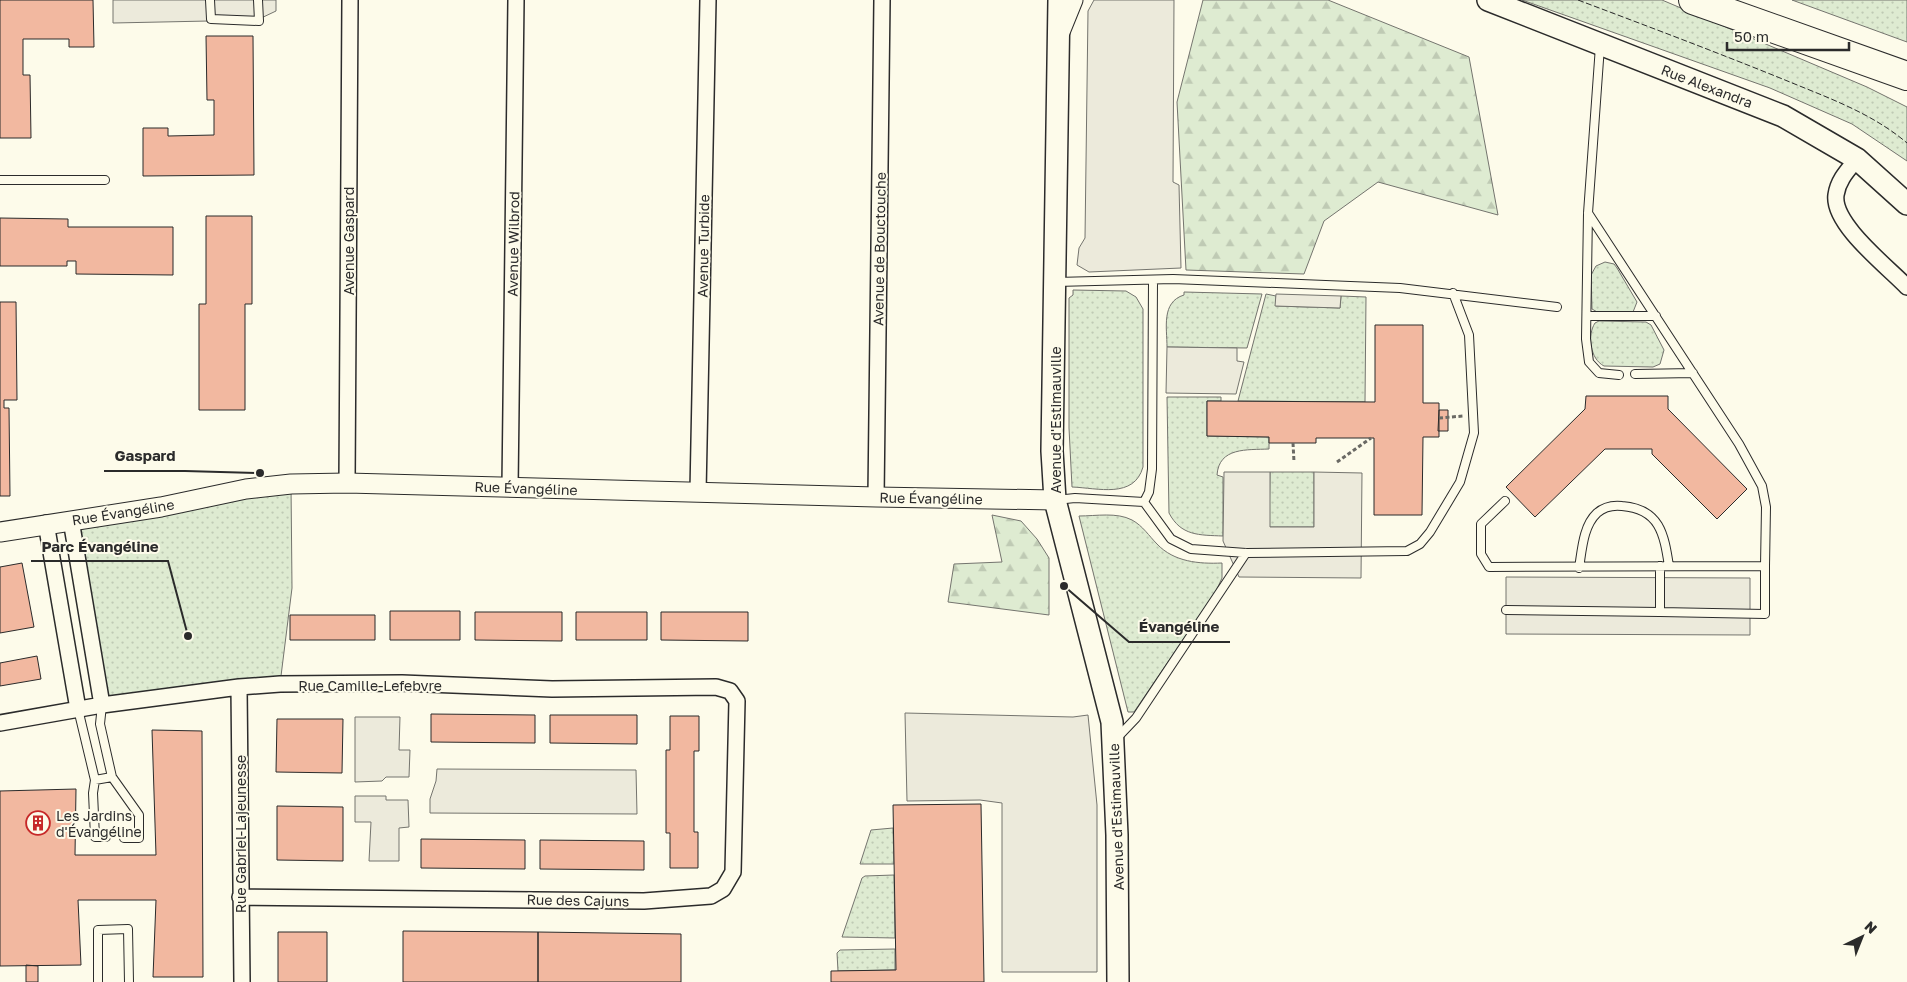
<svg xmlns="http://www.w3.org/2000/svg" width="1907" height="982" font-family="'Golos Text',sans-serif">
<style>
.grass{fill:url(#grass-dots);stroke:#74746e}
.forest{fill:url(#forest-firs);stroke:#74746e}
.parking{fill:#eceadb;stroke:#74746e}
.building{fill:#f2b8a0;stroke:#2b2b2b}
.lines{fill:none;stroke-linecap:round;stroke-linejoin:round}
.service-casing{stroke:#2b2b2b;stroke-width:10}
.minor-casing{stroke:#2b2b2b;stroke-width:18}
.tertiary-casing{stroke:#2b2b2b;stroke-width:21}
.secondary-casing{stroke:#2b2b2b;stroke-width:24}
.motorway-casing{stroke:#2b2b2b;stroke-width:30}
.path{stroke:#6a6964;stroke-width:3;stroke-dasharray:4 2.5;stroke-linecap:butt}
.service{stroke:#fdfbea;stroke-width:8}
.minor{stroke:#fdfbea;stroke-width:15}
.tertiary{stroke:#fdfbea;stroke-width:19}
.secondary{stroke:#fdfbea;stroke-width:21}
.motorway{stroke:#fdfbea;stroke-width:28}
.fence{stroke:#2b2b2b;stroke-width:1;stroke-dasharray:6 2.5;stroke-linecap:butt}
.labels{text-anchor:middle;dominant-baseline:central;stroke-width:4;stroke-linejoin:round;paint-order:stroke}
.street-label{font-size:14px;fill:#2b2b2b;stroke:#fdfbea}
.poi-label{font-size:14px;fill:#2b2b2b;stroke:#fdfbea;text-anchor:start}
.leader{fill:none;stroke:#2b2b2b;stroke-width:2}
.callout-dot{fill:#2b2b2b;stroke:#fdfbea;stroke-width:2}
.callout-label{font-size:15px;text-anchor:middle;font-weight:bold;fill:#2b2b2b;stroke:#fdfbea;stroke-width:4;stroke-linejoin:round;paint-order:stroke}
</style>
<defs>
<pattern id="grass-dots" width="8" height="8" patternUnits="userSpaceOnUse" patternTransform="scale(1.25)"><rect width="8" height="8" fill="#deebd1"/><path d="M2 2h.1M6 6h.1" fill="none" stroke="#bfcab4" stroke-width="1.8" stroke-linecap="round"/></pattern>
<pattern id="forest-firs" width="22" height="20" patternUnits="userSpaceOnUse" patternTransform="scale(1.25)"><rect width="22" height="20" fill="#deebd1"/><path d="M5 1l3.5 6h-7zM16 11l3.5 6h-7z" fill="#bfcab4"/></pattern>
</defs>
<rect width="100%" height="100%" fill="#fdfbea"/>
<path class="grass" d="M 1522,0 L 1662,0 L 1867,87 L 1907,107 L 1907,161 L 1852,124 L 1770,88 Z
M 1792,0 L 1907,0 L 1907,42 Z
M 1605,262 L 1614,264 L 1617,268 L 1637,302 L 1633,312 L 1599,313 L 1592,309 L 1591,275 L 1596,266 Z
M 1073,290 L 1126,291 L 1136,297 L 1143,309 L 1143,467 C 1134,499 1098,488 1072,487 L 1069,428 L 1069,298 L 1073,295 Z
M 1184,292 L 1262,294 L 1247,348 L 1167,347 C 1167,328 1161,302 1184,295 Z
M 1266,294 L 1276,296 L 1276,306 L 1340,308 L 1341,296 L 1366,297 L 1365,402 L 1238,401 Z
M 1599,321 L 1646,322 L 1651,325 L 1664,350 L 1660,364 L 1653,367 L 1604,366 C 1590,359 1587,335 1595,323 Z
M 1167,397 L 1221,397 L 1221,401 L 1207,401 L 1207,436 L 1269,437 L 1269,449 C 1247,450 1219,447 1217,475 L 1223,477 L 1223,536 C 1199,535 1181,536 1169,513 Z
M 1270,472 L 1314,472 L 1314,527 L 1269,527 Z
M 291,484 L 292,588 L 280,684 L 102,705 L 71,520 Z
M 1079,516 C 1096,516 1117,512 1132,520 C 1143,526 1149,536 1157,544 C 1174,562 1199,564 1222,563 L 1222,578 L 1216,591 L 1134,712 L 1128,712 Z
M 893,828 L 894,864 L 860,864 L 871,830 Z
M 894,875 L 895,938 L 842,937 L 862,878 L 865,876 Z
M 895,949 L 895,970 L 838,971 L 837,953 L 840,950 Z"/>
<path class="forest" d="M 1203,0 L 1328,0 L 1469,57 L 1498,215 L 1378,182 L 1324,221 L 1304,274 L 1186,270 L 1177,102 Z
M 992,515 L 1021,521 L 1037,539 L 1049,558 L 1049,615 L 948,602 L 954,564 L 1002,562 Z"/>
<path class="parking" d="M 113,0 L 276,0 L 276,11 L 257,20 L 113,23 Z
M 1094,0 L 1174,0 L 1173,182 L 1179,185 L 1181,268 L 1089,272 L 1077,265 L 1079,248 L 1085,238 L 1088,11 Z
M 1276,294 L 1341,296 L 1340,308 L 1275,306 Z
M 1167,347 L 1237,348 L 1237,361 L 1244,362 L 1236,394 L 1166,393 Z
M 1224,472 L 1270,472 L 1270,527 L 1314,527 L 1314,472 L 1362,473 L 1361,578 L 1239,577 L 1223,541 Z
M 1506,577 L 1750,578 L 1750,635 L 1506,634 Z
M 905,713 L 1073,717 L 1088,715 L 1097,805 L 1097,972 L 1002,972 L 1002,803 L 980,800 L 907,801 Z
M 355,717 L 400,717 L 399,750 L 410,750 L 409,777 L 386,777 L 382,781 L 355,782 Z
M 437,769 L 636,770 L 637,814 L 430,813 L 430,799 L 436,781 Z
M 355,796 L 386,796 L 386,800 L 408,800 L 409,827 L 399,828 L 399,861 L 369,861 L 371,822 L 355,822 Z"/>
<path class="building" d="M 0,0 L 93,0 L 94,47 L 69,47 L 69,39 L 23,39 L 23,75 L 30,75 L 31,138 L 0,138 Z
M 206,36 L 253,36 L 254,175 L 143,176 L 143,128 L 168,128 L 168,136 L 214,135 L 214,100 L 207,100 Z
M 206,216 L 252,216 L 252,304 L 245,304 L 245,410 L 199,410 L 199,304 L 206,304 Z
M 0,218 L 68,219 L 68,227 L 173,227 L 173,275 L 76,274 L 76,261 L 67,261 L 67,266 L 0,266 Z
M 0,302 L 16,302 L 17,400 L 4,400 L 4,408 L 9,408 L 10,496 L 0,496 Z
M 1375,325 L 1423,325 L 1423,403 L 1439,403 L 1439,437 L 1423,437 L 1422,515 L 1374,515 L 1374,438 L 1316,438 L 1316,443 L 1269,443 L 1269,437 L 1207,436 L 1207,401 L 1375,402 Z
M 1586,396 L 1668,396 L 1668,409 L 1747,489 L 1717,519 L 1652,454 L 1652,449 L 1605,449 L 1535,517 L 1506,487 L 1585,409 Z
M 1439,410 L 1448,410 L 1448,431 L 1438,431 Z
M 22,563 L 34,627 L 0,633 L 0,567 Z
M 390,611 L 460,611 L 460,640 L 390,640 Z
M 475,612 L 562,612 L 562,641 L 475,640 Z
M 576,612 L 647,612 L 647,640 L 576,640 Z
M 661,612 L 748,612 L 748,641 L 661,640 Z
M 290,615 L 375,615 L 375,640 L 290,640 Z
M 37,656 L 41,679 L 0,686 L 0,663 Z
M 431,714 L 535,715 L 535,743 L 431,742 Z
M 550,715 L 637,715 L 637,744 L 550,743 Z
M 670,716 L 699,716 L 699,751 L 694,751 L 694,832 L 698,832 L 698,868 L 670,868 L 670,833 L 666,833 L 666,750 L 670,750 Z
M 277,719 L 343,719 L 342,773 L 276,772 Z
M 152,730 L 202,731 L 203,977 L 153,977 L 156,900 L 78,900 L 81,965 L 0,966 L 0,791 L 76,789 L 75,855 L 156,855 Z
M 981,804 L 984,982 L 831,982 L 831,971 L 896,970 L 893,805 Z
M 277,806 L 343,807 L 343,861 L 277,860 Z
M 421,839 L 525,840 L 525,869 L 421,868 Z
M 540,840 L 644,841 L 644,870 L 540,869 Z
M 403,931 L 538,932 L 538,982 L 403,982 Z
M 278,932 L 327,932 L 327,982 L 278,982 Z
M 538,932 L 681,934 L 681,982 L 538,982 Z
M 26,965 L 38,966 L 38,982 L 26,982 Z"/>
<g class="lines">
<g class="service-casing">
<path id="service" d="M 210,0 L 211,19 L 259,21 L 258,0
M 1600,46 L 1588,213 L 1586,339 L 1589,362 L 1599,373 L 1619,375
M 0,180 L 105,180
M 1056,282 L 1173,279 L 1400,288 L 1557,307
M 1587,316 L 1656,316
M 1635,374 L 1693,373
M 1056,500 L 1075,498 L 1144,502 L 1171,539 L 1191,549 L 1246,553 L 1407,551 L 1420,544 L 1430,532 L 1460,482 L 1474,433 L 1469,335 L 1453,293
M 1505,501 L 1481,524 L 1481,554 L 1489,567 L 1765,566 L 1766,507 L 1762,486 L 1739,444 L 1588,213
M 1144,502 L 1149,492 L 1152,469 L 1153,280
M 1579,568 C 1582,550 1583,526 1597,513 C 1605,506 1613,505 1622,506 C 1660,509 1664,534 1669,566
M 1506,610 L 1660,612 L 1660,566
M 1660,612 L 1765,614 L 1765,566
M 102,705 L 100,724 L 112,777 L 139,815 L 139,838 L 124,838
M 78,709 L 95,780 L 93,793 L 95,837 L 106,837
M 1116,739 L 1136,718 L 1246,553
M 95,780 L 112,777
M 98,982 L 98,930 L 128,929 L 129,982"/>
</g>
<g class="minor-casing">
<path id="minor" d="M 1857,159 C 1848,170 1838,180 1836,195 C 1832,224 1888,267 1907,287
M 347,483 L 350,0
M 510,487 L 516,0
M 698,492 L 708,0
M 876,497 L 882,0
M 71,520 L 102,705
M 46,523 L 78,709
M 239,687 L 242,982
M 0,723 L 102,705 L 239,687 L 280,684 L 402,683 L 552,689 L 716,687 L 730,691 L 737,701 L 733,872 L 723,889 L 711,896 L 644,901 L 240,897"/>
</g>
<g class="tertiary-casing">
<path id="tertiary" d="M 1060,32 L 1073,0
M 0,532 L 161,507 L 246,489 L 291,484 L 347,483 L 876,497 L 1055,500"/>
</g>
<g class="secondary-casing">
<path id="secondary" d="M 1059,0 L 1052,451 L 1055,500 L 1112,722 L 1117,835 L 1118,982
M 1488,0 L 1783,116 L 1857,159 L 1907,204"/>
</g>
<g class="motorway-casing">
<path id="motorway" d="M 1693,0 L 1907,76"/>
</g>
<path class="path" d="M 1439,418 L 1463,416
M 1293,443 L 1294,462
M 1337,462 L 1371,438"/>
<use href="#service" class="service"/>
<use href="#minor" class="minor"/>
<use href="#tertiary" class="tertiary"/>
<use href="#secondary" class="secondary"/>
<use href="#motorway" class="motorway"/>
<path class="fence" d="M 1578,0 C 1647,26 1716,52 1785,80 C 1826,97 1872,113 1907,143"/>
</g>
<defs>
<g id="building-ring" transform="scale(1.25)"><circle r="9.5" fill="#fdfbea" stroke="#c62828" stroke-width="1.5"/><path d="M-4-6H4V6H1V3H-1V6H-4ZM-2.5-4.3h1.7v1.8h-1.7ZM.8-4.3h1.7v1.8H.8ZM-2.5-1h1.7V.8h-1.7ZM.8-1h1.7V.8H.8Z" fill="#c62828"/></g>
</defs>
<g fill-rule="evenodd">
<use href="#building-ring" x="38" y="823"/>
</g>
<g class="labels">
<g class="street-label">
<text transform="translate(1707 86) rotate(21)">Rue Alexandra</text>
<text transform="translate(348 241) rotate(-90)">Avenue Gaspard</text>
<text transform="translate(513 244) rotate(-89)">Avenue Wilbrod</text>
<text transform="translate(703 246) rotate(-89)">Avenue Turbide</text>
<text transform="translate(879 249) rotate(-89)">Avenue de Bouctouche</text>
<text transform="translate(1055 420) rotate(-90)">Avenue d'Estimauville</text>
<text transform="translate(526 488) rotate(2)">Rue Évangéline</text>
<text transform="translate(931 498) rotate(1)">Rue Évangéline</text>
<text transform="translate(123 512) rotate(-9)">Rue Évangéline</text>
<text x="370" y="685">Rue Camille-Lefebvre</text>
<text transform="translate(1116 817) rotate(-92)">Avenue d'Estimauville</text>
<text transform="translate(240 834) rotate(-90)">Rue Gabriel-Lajeunesse</text>
<text transform="translate(578 900) rotate(1)">Rue des Cajuns</text>
</g>
<g class="poi-label">
<text x="56" y="815">Les Jardins<tspan x="56" dy="16">d'Évangéline</tspan></text>
</g>
</g>
<path class="leader" d="M260 473L185 471H104M188 636L168 561H31M1064 586L1129 642H1230"/>
<g class="callout-dot">
<circle cx="260" cy="473" r="5"/>
<circle cx="188" cy="636" r="5"/>
<circle cx="1064" cy="586" r="5"/>
</g>
<g class="callout-label">
<text x="145" y="461">Gaspard</text>
<text x="100" y="552">Parc Évangéline</text>
<text x="1179" y="632">Évangéline</text>
</g>
<g transform="translate(1862 937) rotate(43)" stroke="#fdfbea" stroke-width="4" paint-order="stroke">
<path d="M0-4L9 19L0 12L-9 19Z" fill="#2b2b2b"/>
<text y="-8" font-size="14" font-weight="bold" text-anchor="middle" fill="#2b2b2b">N</text>
</g>
<path d="M1727 42v8h122v-8" fill="none" stroke="#2b2b2b" stroke-width="2.5"/>
<text x="1734" y="42" font-size="15" fill="#2b2b2b" stroke="#fdfbea" stroke-width="4" paint-order="stroke">50 m</text>
</svg>
